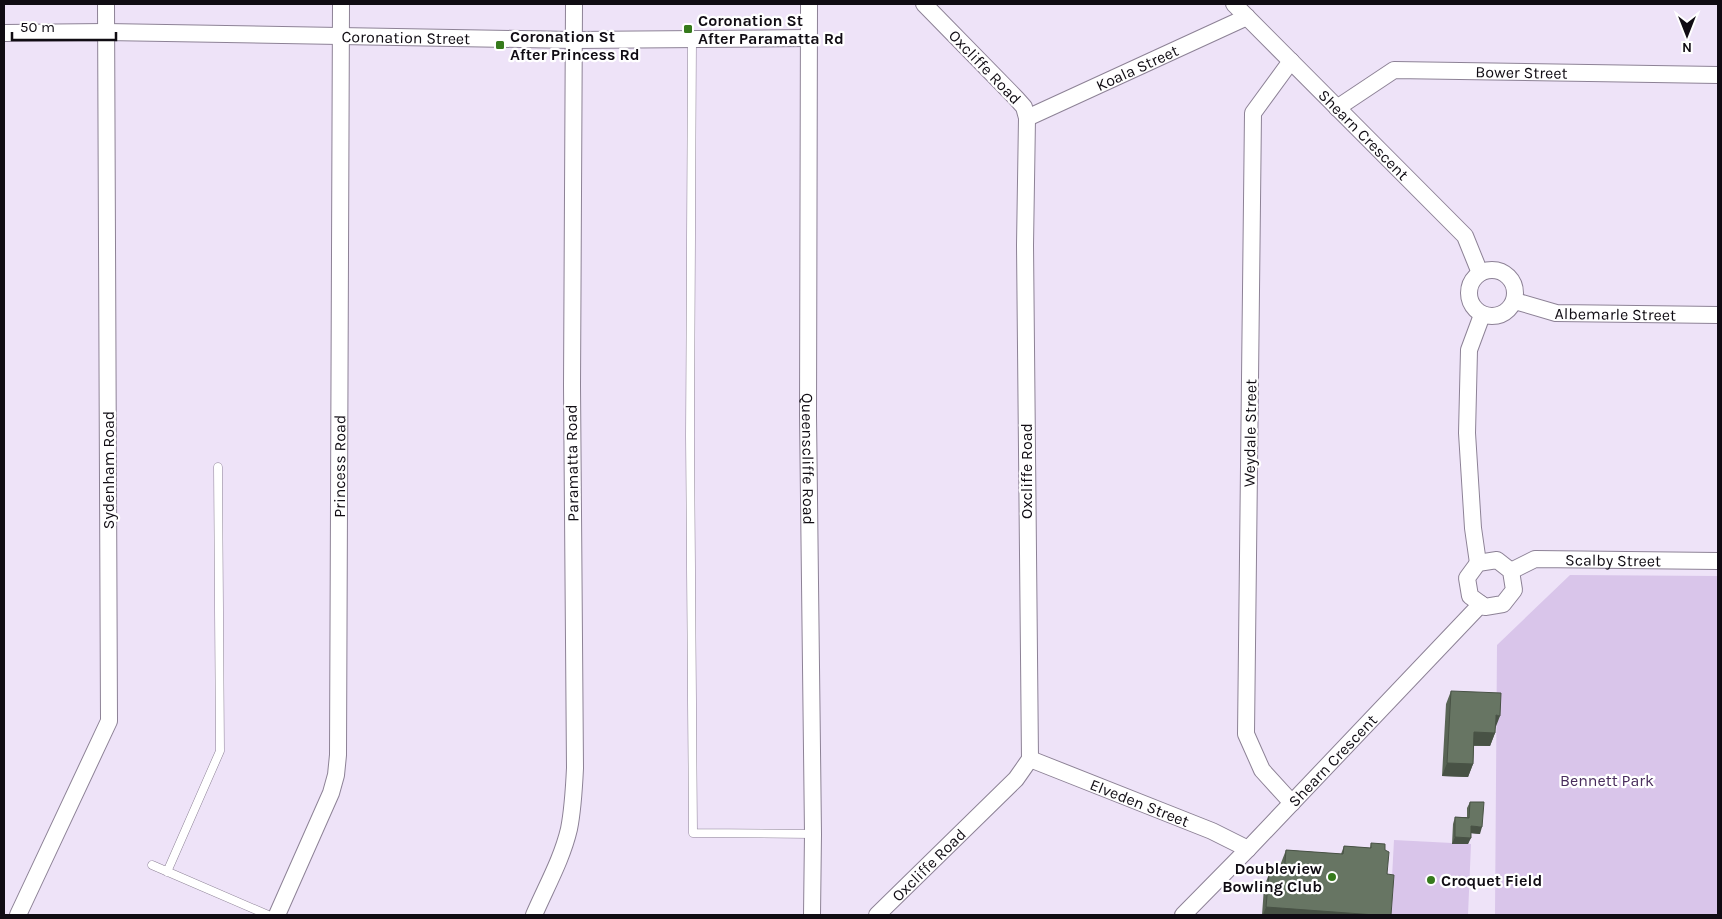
<svg xmlns="http://www.w3.org/2000/svg" width="1722" height="919" font-family="Karla,sans-serif">
<style>
.green{fill:#d9c5ea}
.lines{fill:none;stroke-linecap:round;stroke-linejoin:round}
.lane-casing{stroke:#8d8296;stroke-width:9}
.street-casing{stroke:#8d8296;stroke-width:18}
.lane{stroke:#fff;stroke-width:8}
.street{stroke:#fff;stroke-width:16}
.wall{fill:#596555}
.shaded-wall{fill:#485245}
.building{fill:#677563;stroke:#485245}
.poi-dot{fill:#367a1c;stroke:#fff;stroke-width:2}
.labels{text-anchor:middle;dominant-baseline:central;stroke-width:4.5;stroke-linejoin:round;paint-order:stroke}
.poi-label{font-size:16px;font-weight:bold;fill:#100c13;stroke:#fff;text-anchor:start}
.street-label{font-size:16px;fill:#100c13;stroke:#fff}
.park-label{font-size:16px;fill:#482c5c;stroke:#fff}
</style>
<rect width="100%" height="100%" fill="#eee3f8"/>
<path class="green" d="M 1570,575 L 1718,576 L 1718,915 L 1495,915 L 1497,645 Z
M 1394,840 L 1471,844 L 1468,915 L 1390,915 Z"/>
<g class="lines">
<g class="lane-casing">
<path id="lane" d="M 692,39 L 690,436 L 693,833 L 813,834
M 152,865 L 268,915
M 167,872 L 220,751 L 218,467"/>
</g>
<g class="street-casing">
<g id="street">
<path id="s1" d="M 809,4 L 808,415 L 813,834 L 812,915"/>
<path id="s2" d="M 1234,4 L 1465,236 L 1480,273"/>
<path id="s3" d="M 4,33 L 106,32 L 574,40 L 808,38"/>
<path d="M 1291,61 L 1253,113 L 1246,734 L 1262,770 L 1292,803"/>
<path id="s4" d="M 1337,108 L 1394,70 L 1718,75"/>
<path id="s5" d="M 1027,118 L 1247,17"/>
<circle cx="1492" cy="293" r="23"/>
<path id="s6" d="M 1515,301 L 1556,313 L 1718,315"/>
<path d="M 1497,560 L 1511,571 L 1514,590 L 1503,604 L 1485,607 L 1470,596 L 1467,578 L 1478,563 Z"/>
<path d="M 1478,563 L 1473,528 L 1467,433 L 1469,350 L 1482,315"/>
<path id="s7" d="M 1511,571 L 1535,559 L 1718,561"/>
<path id="s8" d="M 1030,759 L 1212,831 L 1248,849"/>
<path d="M 18,915 L 109,721 L 106,4"/>
<path id="s9" d="M 277,915 L 331,793 L 336,775 L 338,755 L 341,4"/>
<path d="M 534,915 C 546,887 562,859 569,829 C 573,809 574,789 575,768 L 572,385 L 574,4"/>
<path id="s10" d="M 877,915 L 1016,779 L 1030,759 L 1025,245 L 1027,118 L 1024,107 L 1016,98 L 924,4"/>
<path id="s11" d="M 1183,915 L 1248,849 L 1481,604"/>
</g>
</g>
<use href="#lane" class="lane"/>
<use href="#street" class="street"/>
</g>
<path class="wall" d="M 1451,691 L 1495,727 L 1495,733 L 1490,746 L 1474,746 L 1473,764 L 1468,777 L 1442,776 L 1446,704 Z
M 1470,802 L 1480,834 L 1471,833 L 1468,844 L 1452,844 L 1453,824 L 1455,817 L 1467,817 L 1467,808 Z
M 1371,843 L 1385,850 L 1391,915 L 1262,915 L 1264,887 L 1269,874 L 1281,875 L 1281,863 L 1286,850 L 1341,854 L 1344,846 L 1370,848 Z"/>
<path class="shaded-wall" d="M 1496,715 L 1500,716 L 1495,729 Z
M 1474,732 L 1495,733 L 1490,746 L 1470,745 Z
M 1447,763 L 1473,764 L 1468,777 L 1442,776 Z
M 1471,826 L 1482,827 L 1480,834 L 1469,833 Z
M 1455,837 L 1471,838 L 1468,844 L 1452,844 Z
M 1266,907 L 1375,915 L 1263,915 Z"/>
<path class="building" d="M 1451,691 L 1501,693 L 1500,716 L 1496,715 L 1495,733 L 1474,732 L 1473,764 L 1447,763 Z
M 1470,802 L 1484,802 L 1482,827 L 1471,826 L 1471,838 L 1455,837 L 1455,817 L 1469,818 Z
M 1371,843 L 1385,844 L 1385,850 L 1389,852 L 1387,874 L 1394,875 L 1391,915 L 1375,915 L 1266,907 L 1269,874 L 1284,875 L 1286,850 L 1343,854 L 1344,846 L 1371,848 Z"/>
<g class="poi-dot">
<rect x="683" y="24" width="10" height="10" rx="2.5"/>
<rect x="495" y="40" width="10" height="10" rx="2.5"/>
<circle cx="1332" cy="877" r="5"/>
<circle cx="1431" cy="880" r="5"/>
</g>
<g class="labels">
<g class="poi-label">
<text x="698" y="20">Coronation St<tspan x="698" dy="18">After Paramatta Rd</tspan></text>
<text x="510" y="36">Coronation St<tspan x="510" dy="18">After Princess Rd</tspan></text>
<text x="1322" y="868" text-anchor="end">Doubleview<tspan x="1322" dy="18">Bowling Club</tspan></text>
<text x="1441" y="880">Croquet Field</text>
</g>
<g class="street-label">
<text stroke="none"><textPath href="#s3" startOffset="402">Coronation Street</textPath></text>
<text transform="translate(985 67) rotate(46)">Oxcliffe Road</text>
<text stroke="none"><textPath href="#s5" startOffset="121">Koala Street</textPath></text>
<text stroke="none"><textPath href="#s4" startOffset="196">Bower Street</textPath></text>
<text stroke="none"><textPath href="#s2" startOffset="184">Shearn Crescent</textPath></text>
<text stroke="none"><textPath href="#s6" startOffset="102">Albemarle Street</textPath></text>
<text transform="translate(1250 433) rotate(-89)">Weydale Street</text>
<text stroke="none"><textPath href="#s1" startOffset="455">Queenscliffe Road</textPath></text>
<text transform="translate(572 463) rotate(-91)">Paramatta Road</text>
<text stroke="none"><textPath href="#s9" startOffset="461">Princess Road</textPath></text>
<text transform="translate(108 470) rotate(-90)">Sydenham Road</text>
<text transform="translate(1026 471) rotate(-90)">Oxcliffe Road</text>
<text stroke="none"><textPath href="#s7" startOffset="105">Scalby Street</textPath></text>
<text stroke="none"><textPath href="#s11" startOffset="215">Shearn Crescent</textPath></text>
<text stroke="none"><textPath href="#s8" startOffset="118">Elveden Street</textPath></text>
<text stroke="none"><textPath href="#s10" startOffset="72">Oxcliffe Road</textPath></text>
</g>
<g class="park-label">
<text x="1607" y="780">Bennett Park</text>
</g>
</g>
<rect width="1722" height="919" fill="none" stroke="#100c13" stroke-width="10"/>
<g transform="translate(1687 35) rotate(180)" stroke="#ffffff" stroke-width="4" paint-order="stroke">
<path d="M0-4L9 19L0 12L-9 19Z" fill="#100c13"/>
<text y="-8" font-size="14" font-weight="bold" text-anchor="middle" fill="#100c13">N</text>
</g>
<path d="M12 32v8h104v-8" fill="none" stroke="#100c13" stroke-width="2.5"/>
<text x="20" y="32" font-size="15" fill="#100c13" stroke="#ffffff" stroke-width="4" paint-order="stroke">50 m</text>
</svg>
